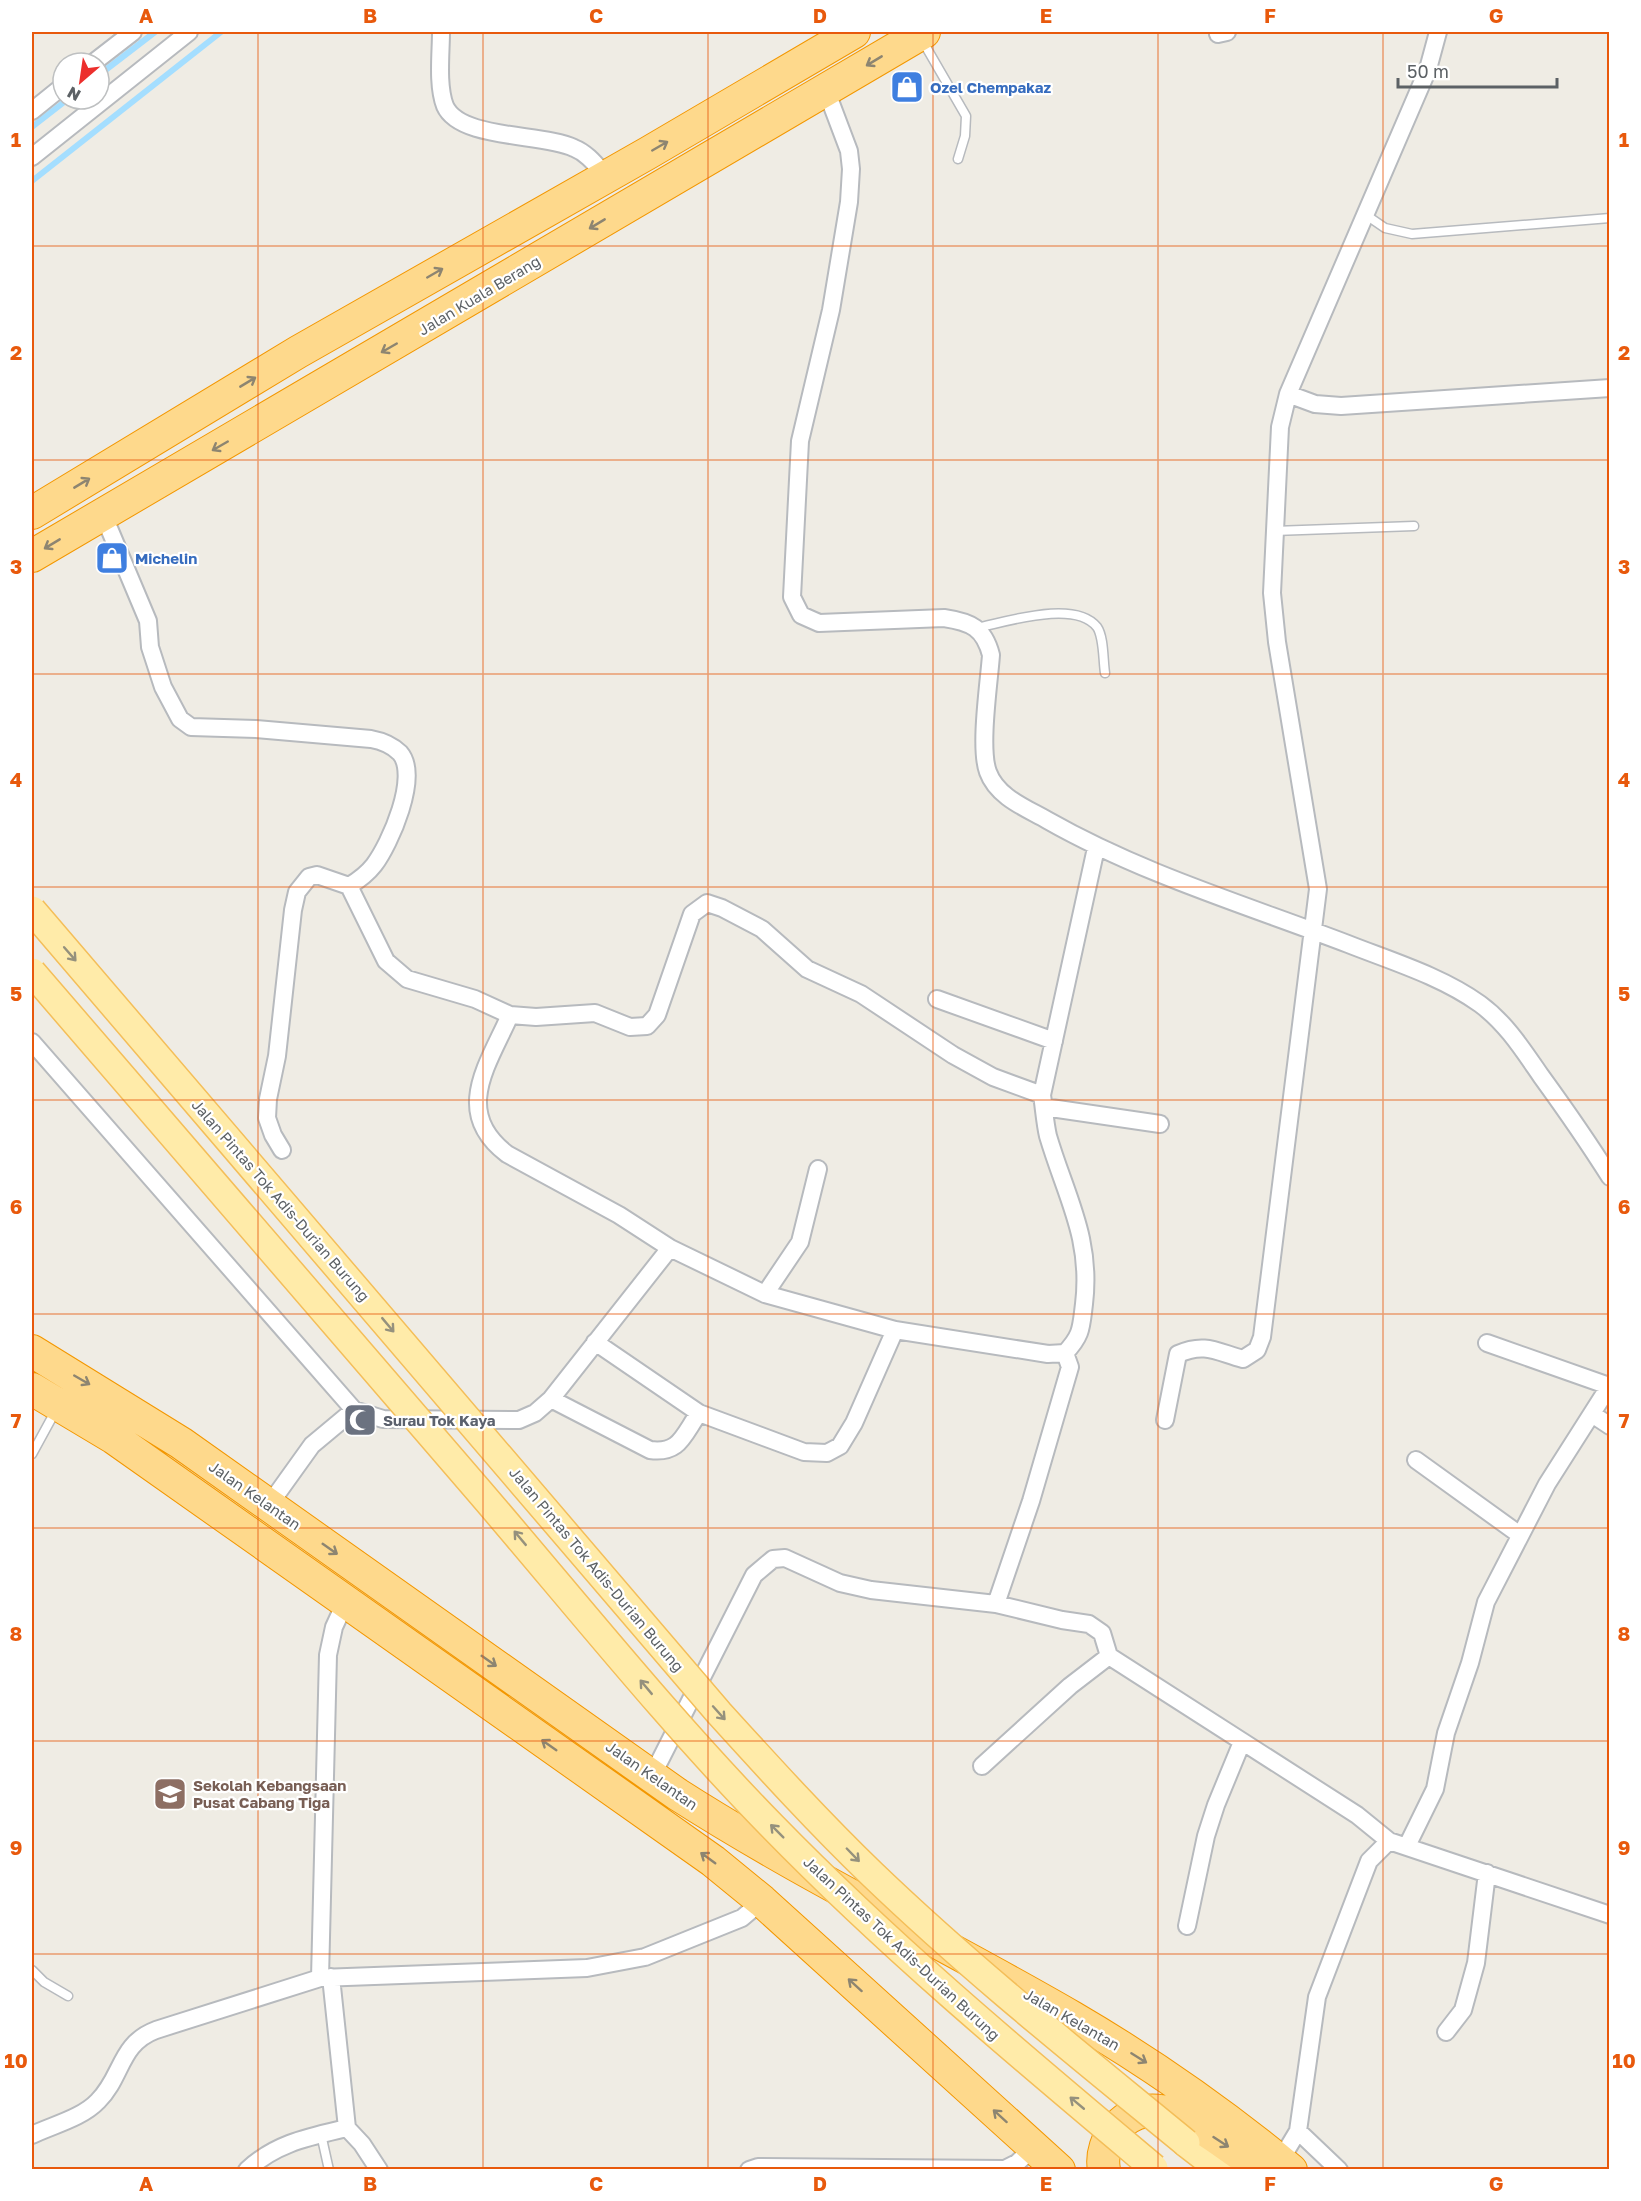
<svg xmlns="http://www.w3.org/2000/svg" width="1641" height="2201" font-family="'Golos Text',sans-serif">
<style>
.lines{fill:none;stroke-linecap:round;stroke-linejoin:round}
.stream{stroke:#a4deff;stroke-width:6}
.lane-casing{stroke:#b7babe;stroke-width:11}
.street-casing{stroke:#b7babe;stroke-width:20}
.primary-casing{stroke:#f4be59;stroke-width:30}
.highway-casing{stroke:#f39700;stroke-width:34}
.lane{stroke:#fff;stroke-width:8}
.street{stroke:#fff;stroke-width:16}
.primary{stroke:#ffeba9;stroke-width:27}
.highway{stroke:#fed98c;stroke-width:32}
.primary-bridge-casing{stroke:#f4be59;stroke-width:30;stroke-linecap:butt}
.primary-bridge{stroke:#ffeba9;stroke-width:27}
.oneway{stroke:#8d8571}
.oneway2{stroke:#95917d}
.grid{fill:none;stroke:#e8590c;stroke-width:1.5;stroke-opacity:0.55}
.labels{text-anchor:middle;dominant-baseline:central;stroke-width:4.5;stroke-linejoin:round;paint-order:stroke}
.shop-label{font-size:15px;font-weight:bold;fill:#366cbe;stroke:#fff;text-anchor:start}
.street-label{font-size:15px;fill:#5c6165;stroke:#fff}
.worship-label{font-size:15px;font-weight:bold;fill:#5b616d;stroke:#fff;text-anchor:start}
.education-label{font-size:15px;font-weight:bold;fill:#785e54;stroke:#fff;text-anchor:start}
.neatline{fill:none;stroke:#e8590c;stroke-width:2}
.grid-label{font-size:20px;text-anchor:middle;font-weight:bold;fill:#e8590c}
</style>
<rect width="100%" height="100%" fill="#efece4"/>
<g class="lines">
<path class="stream" d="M 99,75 L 155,32
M 32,127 L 68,99
M 32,181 L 221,32"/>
<g class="lane-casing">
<path id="lane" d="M 922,40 L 966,116 L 965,136 L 958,159
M 1366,215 L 1385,228 L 1412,234 L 1610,218
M 1274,531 L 1414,526
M 976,628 C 1006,622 1075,599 1097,627 C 1104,637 1103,660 1105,673
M 32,1454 L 56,1410
M 32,1970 L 44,1982 L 68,1996
M 321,2134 L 329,2170"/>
</g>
<g class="street-casing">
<path id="street" d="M 441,32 C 441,53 437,85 445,106 C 460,140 544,133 574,148 C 587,153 596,165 605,175
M 1218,34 L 1227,32
M 93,63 L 133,32
M 826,90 L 849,151 L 851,169 L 849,202 L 831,310 L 800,441 L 792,597 L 801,615 L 819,623 L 944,618 C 971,622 984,628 991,655 C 989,683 979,748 988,772 C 997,797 1026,808 1047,820 C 1142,874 1246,905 1348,944 C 1391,961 1441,976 1480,1004 C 1506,1023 1523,1050 1541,1076 C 1565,1109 1588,1142 1610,1177
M 32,111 L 63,86
M 32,157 L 189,32
M 1288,394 L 1315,404 L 1341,406 L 1610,388
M 103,514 L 148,621 L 150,647 L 163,687 L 180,719 L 191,727 L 256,729 L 371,739 C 382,741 392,745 400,753 C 420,776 390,844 374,865 C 367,874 359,880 349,886
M 937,999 L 1054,1041
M 510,1015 C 488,1065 452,1112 507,1154 L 619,1215 L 670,1248
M 32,1042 L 354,1410
M 1044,1107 L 1160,1124
M 282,1150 L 273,1135 L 267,1118 L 268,1099 L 277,1056 L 293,910 L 297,892 L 309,877 L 317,875 L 349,886 L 386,961 L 407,979 L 475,999 L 510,1015 L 536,1017 L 595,1013 L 630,1027 L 647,1026 L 657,1015 L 692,914 L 707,903 L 722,908 L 762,929 L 807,969 L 861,994 L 953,1055 L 993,1077 L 1042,1095
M 765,1294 L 800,1242 L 818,1169
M 595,1342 L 699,1413 L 804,1452 L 827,1453 L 840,1446 L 854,1423 L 895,1330
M 1487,1343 L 1609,1386
M 551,1399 L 650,1450 C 680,1454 683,1435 699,1413
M 1592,1414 L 1610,1426
M 1165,1420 L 1178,1354 C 1205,1342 1217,1352 1243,1359 L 1257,1350 L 1262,1337 L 1318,889 L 1277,642 L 1272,593 L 1280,427 L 1288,394 L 1428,69 L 1438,32
M 1416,1460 L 1520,1535
M 269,1505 L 312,1445 L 354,1410 L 383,1419 L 519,1420 L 535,1413 L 551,1399 L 670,1248 L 765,1294 L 895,1330 L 1048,1354 L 1065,1353 C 1082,1335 1081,1328 1084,1304 C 1092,1238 1066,1197 1048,1136 C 1045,1123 1044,1108 1042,1095 L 1096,848
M 996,1604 L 1031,1501 L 1070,1367 L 1065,1353
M 982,1766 L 1070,1686 L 1109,1656
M 652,1776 L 754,1575 L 773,1559 L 785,1558 L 840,1583 L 871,1590 L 996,1604 L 1062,1620 L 1089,1624 L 1102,1633 L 1109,1656 L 1357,1815 L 1389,1841
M 1407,1846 L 1435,1789 L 1446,1733 L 1470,1663 L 1486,1602 L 1547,1484 L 1610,1385
M 1187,1926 L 1206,1836 L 1216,1805 L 1242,1742
M 331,1977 L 347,2128 L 362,2144 L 379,2170
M 320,1978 L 328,1655 L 334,1627 L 346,1601
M 1446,2032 L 1463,2010 L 1476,1963 L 1487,1873
M 1298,2131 L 1339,2170
M 32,2135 C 53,2125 82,2118 98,2101 C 123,2076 119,2044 156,2030 L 320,1978 L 587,1968 L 645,1957 L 742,1918 L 762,1901
M 1277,2166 L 1298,2131 L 1317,1997 L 1369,1861 L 1389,1841 L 1610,1915
M 247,2170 C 276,2143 309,2137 347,2128
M 749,2170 L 758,2167 L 1005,2169 L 1017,2163 L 1034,2147"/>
</g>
<g class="primary-casing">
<path id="primary" d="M 1186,2143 L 1221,2170"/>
</g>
<g class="highway-casing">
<path id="highway" d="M 32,513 L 298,352 L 648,153 L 854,32
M 32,556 L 924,32
M 32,1351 L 181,1443 L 677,1794 C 805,1876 941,1941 1072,2017 C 1149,2062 1222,2113 1291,2170
M 32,1389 L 114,1438 L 713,1861 L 762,1901 L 1059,2170
M 1104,2170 C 1101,2154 1107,2138 1117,2127 C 1158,2084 1213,2137 1249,2160"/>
</g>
<use href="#lane" class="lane"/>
<use href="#street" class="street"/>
<use href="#primary" class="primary"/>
<use href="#highway" class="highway"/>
<g class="primary-bridge-casing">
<path id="primary-bridge" d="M 32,910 L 719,1713 C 769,1768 819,1823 872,1874 C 972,1970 1080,2056 1186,2143
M 32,972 C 182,1144 331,1317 479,1491 C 576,1604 669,1721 773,1827 C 892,1949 1023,2058 1154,2168"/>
</g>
<use href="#primary-bridge" class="primary-bridge"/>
</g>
<defs><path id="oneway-shaft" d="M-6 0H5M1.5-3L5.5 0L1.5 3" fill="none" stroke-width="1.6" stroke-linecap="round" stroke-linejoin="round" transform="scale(1.5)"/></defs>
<g class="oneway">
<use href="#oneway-shaft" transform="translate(874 61) rotate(149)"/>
<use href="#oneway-shaft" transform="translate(660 146) rotate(-30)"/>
<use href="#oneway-shaft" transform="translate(597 224) rotate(149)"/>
<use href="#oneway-shaft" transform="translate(435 273) rotate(-30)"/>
<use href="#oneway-shaft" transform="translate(389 348) rotate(150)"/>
<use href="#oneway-shaft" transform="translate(248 382) rotate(-31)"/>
<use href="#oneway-shaft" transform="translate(220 446) rotate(150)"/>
<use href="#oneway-shaft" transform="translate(82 483) rotate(-31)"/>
<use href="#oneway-shaft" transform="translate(52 544) rotate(149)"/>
<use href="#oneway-shaft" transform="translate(82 1380) rotate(30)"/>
<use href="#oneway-shaft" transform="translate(330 1549) rotate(35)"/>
<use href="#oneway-shaft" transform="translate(489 1661) rotate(35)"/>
<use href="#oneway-shaft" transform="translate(549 1745) rotate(-145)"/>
<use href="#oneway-shaft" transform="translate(708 1858) rotate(-144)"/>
<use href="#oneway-shaft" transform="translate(855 1985) rotate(-138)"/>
<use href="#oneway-shaft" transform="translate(1139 2058) rotate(32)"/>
<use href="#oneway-shaft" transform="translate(1000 2116) rotate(-138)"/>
<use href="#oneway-shaft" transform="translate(1221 2142) rotate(33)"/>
</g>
<g class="oneway2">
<use href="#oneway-shaft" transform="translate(70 954) rotate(49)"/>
<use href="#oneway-shaft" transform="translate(388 1325) rotate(50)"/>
<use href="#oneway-shaft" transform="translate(520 1538) rotate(-130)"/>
<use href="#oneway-shaft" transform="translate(646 1687) rotate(-130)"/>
<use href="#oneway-shaft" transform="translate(719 1713) rotate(48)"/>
<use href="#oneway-shaft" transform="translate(777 1831) rotate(-135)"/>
<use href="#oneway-shaft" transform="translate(853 1855) rotate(46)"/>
<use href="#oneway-shaft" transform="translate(1077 2103) rotate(-140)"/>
</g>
<path class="grid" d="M 258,32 L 258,2170M 483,32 L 483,2170M 708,32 L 708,2170M 933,32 L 933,2170M 1158,32 L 1158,2170M 1383,32 L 1383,2170M 32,246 L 1610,246M 32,460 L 1610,460M 32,674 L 1610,674M 32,887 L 1610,887M 32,1100 L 1610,1100M 32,1314 L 1610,1314M 32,1528 L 1610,1528M 32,1741 L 1610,1741M 32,1954 L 1610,1954"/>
<defs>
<g id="shop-square" transform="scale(1.725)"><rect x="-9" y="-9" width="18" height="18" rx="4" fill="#3f7fe0" stroke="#fff"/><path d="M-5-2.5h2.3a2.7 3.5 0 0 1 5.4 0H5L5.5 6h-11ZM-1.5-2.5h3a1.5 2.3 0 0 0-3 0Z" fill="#fff"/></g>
<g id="mosque-square" transform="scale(1.725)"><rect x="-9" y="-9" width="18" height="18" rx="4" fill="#6b7280" stroke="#fff"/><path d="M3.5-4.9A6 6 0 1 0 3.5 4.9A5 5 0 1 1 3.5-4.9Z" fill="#fff"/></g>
<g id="school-square" transform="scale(1.725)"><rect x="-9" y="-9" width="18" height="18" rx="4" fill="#8d6e63" stroke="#fff"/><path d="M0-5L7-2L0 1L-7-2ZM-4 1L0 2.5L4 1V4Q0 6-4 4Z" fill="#fff"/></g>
</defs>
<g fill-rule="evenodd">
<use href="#shop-square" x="907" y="87"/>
<use href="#shop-square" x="112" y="558"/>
<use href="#mosque-square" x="360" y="1420"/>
<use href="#school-square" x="170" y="1794"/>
</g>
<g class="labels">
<g class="shop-label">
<text x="930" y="87">Ozel Chempakaz</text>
<text x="135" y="558">Michelin</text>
</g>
<g class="street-label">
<text transform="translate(479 295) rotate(-31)">Jalan Kuala Berang</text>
<text transform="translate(281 1200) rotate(49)">Jalan Pintas Tok Adis-Durian Burung</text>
<text transform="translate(255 1495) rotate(35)">Jalan Kelantan</text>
<text transform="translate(597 1569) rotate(50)">Jalan Pintas Tok Adis-Durian Burung</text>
<text transform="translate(652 1775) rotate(35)">Jalan Kelantan</text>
<text transform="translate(902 1948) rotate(43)">Jalan Pintas Tok Adis-Durian Burung</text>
<text transform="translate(1072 2019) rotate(30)">Jalan Kelantan</text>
</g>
<g class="worship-label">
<text x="383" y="1420">Surau Tok Kaya</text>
</g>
<g class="education-label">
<text x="193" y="1785">Sekolah Kebangsaan<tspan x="193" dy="17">Pusat Cabang Tiga</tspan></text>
</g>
</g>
<rect width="1641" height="2201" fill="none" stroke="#ffffff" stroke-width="66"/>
<g transform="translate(81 81) rotate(209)"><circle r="28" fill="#ffffff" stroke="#bec0c1" stroke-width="1.5"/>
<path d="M0-4.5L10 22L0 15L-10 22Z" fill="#ec2f2d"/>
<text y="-9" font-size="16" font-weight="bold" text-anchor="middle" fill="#5c6165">N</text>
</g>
<path d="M1398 78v9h159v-9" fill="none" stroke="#5c6165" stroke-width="3"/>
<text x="1407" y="78" font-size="18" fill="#5c6165" stroke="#ffffff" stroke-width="4.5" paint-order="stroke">50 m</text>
<rect x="33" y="33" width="1575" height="2135" class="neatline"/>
<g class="grid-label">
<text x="146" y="23">A</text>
<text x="370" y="23">B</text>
<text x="596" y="23">C</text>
<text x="820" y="23">D</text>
<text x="1046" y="23">E</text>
<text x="1270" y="23">F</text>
<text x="1496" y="23">G</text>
<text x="16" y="147">1</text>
<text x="1624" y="147">1</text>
<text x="16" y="360">2</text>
<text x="1624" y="360">2</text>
<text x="16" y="574">3</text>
<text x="1624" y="574">3</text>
<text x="16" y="787">4</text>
<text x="1624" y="787">4</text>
<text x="16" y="1001">5</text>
<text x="1624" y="1001">5</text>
<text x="16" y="1214">6</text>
<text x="1624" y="1214">6</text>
<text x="16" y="1428">7</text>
<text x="1624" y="1428">7</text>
<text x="16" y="1641">8</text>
<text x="1624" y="1641">8</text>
<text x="16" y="1855">9</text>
<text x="1624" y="1855">9</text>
<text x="16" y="2068">10</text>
<text x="1624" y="2068">10</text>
<text x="146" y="2191">A</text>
<text x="370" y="2191">B</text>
<text x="596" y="2191">C</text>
<text x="820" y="2191">D</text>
<text x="1046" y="2191">E</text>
<text x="1270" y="2191">F</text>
<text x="1496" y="2191">G</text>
</g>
</svg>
